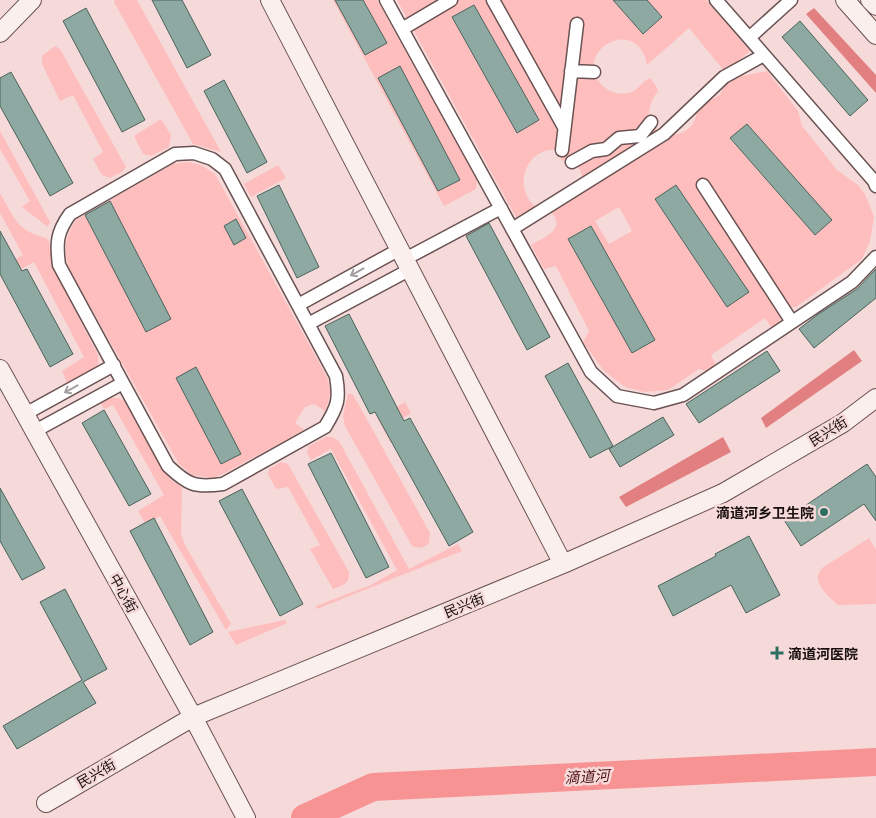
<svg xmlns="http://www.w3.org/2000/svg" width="876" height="818" font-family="'Noto Sans','Noto Sans SC',sans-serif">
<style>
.green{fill:#febebd;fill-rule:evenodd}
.forest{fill:#e28081}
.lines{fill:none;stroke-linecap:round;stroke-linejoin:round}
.river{stroke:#f89394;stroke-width:28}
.building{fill:#8ea9a2;stroke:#49635c}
.street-casing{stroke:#695251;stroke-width:15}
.secondary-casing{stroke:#695251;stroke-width:20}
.street{stroke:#fff;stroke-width:12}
.secondary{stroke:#fbefee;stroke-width:18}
.oneway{stroke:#a39f9f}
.poi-dot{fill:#2c6f61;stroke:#f6d9d9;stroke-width:2}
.labels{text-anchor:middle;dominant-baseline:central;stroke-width:5;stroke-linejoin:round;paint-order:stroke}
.street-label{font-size:14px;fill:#180f0f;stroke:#f6d9d9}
.poi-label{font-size:14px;font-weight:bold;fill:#180f0f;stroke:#f6d9d9;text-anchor:end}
.water-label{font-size:15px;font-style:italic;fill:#4f1218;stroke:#f6d9d9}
</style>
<rect width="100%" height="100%" fill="#f6d9d9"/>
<path class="green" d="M 115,0 L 137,0 L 221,152 L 193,144 L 114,2 Z
M 333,0 L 377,0 L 477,179 L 476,189 L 444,206 Z
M 397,0 L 613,0 L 643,34 L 662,17 L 647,0 L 706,0 L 750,51 L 725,72 L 689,28 L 647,65 C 638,14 572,50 601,84 C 608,92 618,95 629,93 C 638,91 642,81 650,78 L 656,86 L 658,91 C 631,127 673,148 692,125 C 696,120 697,112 698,106 L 720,95 L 727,79 L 767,71 L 798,111 L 802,126 L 837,170 L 858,185 L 865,194 L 874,217 L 870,241 L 862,259 L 796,307 L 778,308 L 781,317 L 778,325 L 772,329 L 765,318 L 711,355 L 716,365 L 705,371 L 699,369 L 668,390 L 644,392 L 625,387 L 604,371 L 583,342 L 589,331 L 556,266 L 544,269 L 531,245 C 545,237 567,229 551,212 L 556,204 L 564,205 C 586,193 591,162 561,160 L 561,150 C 525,144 510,191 539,209 L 518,221 ZM 473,5 L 539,120 L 517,132 L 452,17 ZM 747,124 L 831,220 L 815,235 L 730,139 ZM 676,185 L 749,292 L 728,306 L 655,200 ZM 619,207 L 632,231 L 609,244 L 595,221 ZM 591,226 L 655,340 L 633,353 L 568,239 Z
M 55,46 L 60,49 L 126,167 L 122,172 L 110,178 L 102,175 L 93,159 L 103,152 L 73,95 L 60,101 L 42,64 L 42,56 Z
M 161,119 L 171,135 L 169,147 L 151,156 L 143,154 L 134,136 Z
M 0,131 L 50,222 L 48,227 L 22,207 L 30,201 L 0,149 Z
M 187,162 L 201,165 L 215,174 L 326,375 C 332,390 331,397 325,411 L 314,404 L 305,407 L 295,423 L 304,430 L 223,474 L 212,478 L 192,475 L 179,464 L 68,267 C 64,247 65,237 76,220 L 173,164 Z
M 278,165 L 286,178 L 251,197 L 244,184 Z
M 0,193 C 15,219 16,230 46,238 L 49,241 L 53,268 L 98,355 L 98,367 L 67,383 L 62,371 L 84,357 L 34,262 L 10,275 L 4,266 L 23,255 L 0,213 Z
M 348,393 L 353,395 L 355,398 L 430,533 L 429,543 C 423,548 420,549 412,546 L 345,426 L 343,416 Z
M 110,398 L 118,398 L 125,401 L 169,478 L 182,488 L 181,534 L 185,545 L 231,624 L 226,630 L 160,516 L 146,525 L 138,511 L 164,495 L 113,405 L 104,409 L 101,403 Z
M 405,402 L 411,413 L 389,426 L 398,442 L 390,442 L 377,418 Z
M 326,437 L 332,437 L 339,441 L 409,569 L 458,544 L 462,551 L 317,609 L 316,606 L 371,585 L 397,570 L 331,449 L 311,460 L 307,453 L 309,446 Z
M 281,462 L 288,464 L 349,572 C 350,584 343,585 333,589 L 310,549 L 320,545 L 288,487 L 276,489 L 268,474 L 269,469 Z
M 869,538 L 876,550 L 876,604 L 838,605 C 831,599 816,586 818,575 C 819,572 821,570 822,568 Z
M 285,620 L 287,623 L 236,645 L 228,632 Z"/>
<path class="forest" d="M 814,8 L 876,75 L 876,93 L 806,14 Z
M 854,350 L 862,361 L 766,428 L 761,418 Z
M 723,437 L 731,452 L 626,507 L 619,497 Z"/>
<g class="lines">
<path class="river" d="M 305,818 L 373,787 L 876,762"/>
</g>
<path class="building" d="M 152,0 L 182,0 L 211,55 L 187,68 Z
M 335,0 L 363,0 L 387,43 L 365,55 Z
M 613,0 L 647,0 L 662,17 L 643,34 Z
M 474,5 L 539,120 L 517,133 L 452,17 Z
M 86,8 L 145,120 L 122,132 L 63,21 Z
M 800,21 L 868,100 L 850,116 L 782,37 Z
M 400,66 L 460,180 L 438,191 L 378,78 Z
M 11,72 L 73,183 L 50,196 L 0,106 L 0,78 Z
M 224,80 L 267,162 L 247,173 L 204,91 Z
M 747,124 L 832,220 L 815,235 L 730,138 Z
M 279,185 L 319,267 L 297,278 L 257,196 Z
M 676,185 L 749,292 L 727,307 L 655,199 Z
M 110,201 L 171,319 L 146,332 L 85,215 Z
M 236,219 L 246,238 L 234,245 L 224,226 Z
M 489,223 L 550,337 L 527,350 L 466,236 Z
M 591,226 L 655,340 L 632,353 L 568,239 Z
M 0,231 L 22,271 L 27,269 L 73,354 L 50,367 L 0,274 Z
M 876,269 L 876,298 L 814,348 L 799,329 L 817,315 L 857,289 Z
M 349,314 L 404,421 L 410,418 L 473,532 L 449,546 L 375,412 L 370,414 L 325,326 Z
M 767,351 L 780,371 L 699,423 L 686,404 Z
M 568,363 L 613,446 L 590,458 L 545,376 Z
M 196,367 L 241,454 L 221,464 L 176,378 Z
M 104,410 L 151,494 L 129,506 L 82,423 Z
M 663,417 L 674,435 L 620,467 L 609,449 Z
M 331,453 L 389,567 L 366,578 L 308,464 Z
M 867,464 L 876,477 L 876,521 L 864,504 L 801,546 L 784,520 Z
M 0,488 L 45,568 L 22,580 L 0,541 Z
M 242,489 L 303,604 L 280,616 L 219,501 Z
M 154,518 L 213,632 L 190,645 L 130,531 Z
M 749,536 L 780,595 L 746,613 L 731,585 L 673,616 L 658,586 L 716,556 L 715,554 Z
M 65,589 L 107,669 L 83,682 L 96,703 L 17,749 L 3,726 L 82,680 L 40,602 Z"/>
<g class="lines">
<g class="street-casing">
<path id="street" d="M 386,0 L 591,372 L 617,396 L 654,403 L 683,395 L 852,282 L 876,257
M 493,0 L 564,127
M 716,0 L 874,181 L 876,186
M 402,29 L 451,0
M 749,38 L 791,0
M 571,71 L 594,72
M 562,150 L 577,24
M 194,153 L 212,159 L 225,169 L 336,376 C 340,399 338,406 325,427 L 223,484 C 195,488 188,485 168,466 L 59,265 C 56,242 57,232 70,214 L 175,154 Z
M 572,162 L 592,151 L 606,149 L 619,138 L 640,136 L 651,122
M 703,185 L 792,322
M 512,229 L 664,134 L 724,77 L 764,55
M 405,259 L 501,208
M 298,305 L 400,249
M 308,324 L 411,269
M 25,414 L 114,365
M 35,431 L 123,383"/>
</g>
<g class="secondary-casing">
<path id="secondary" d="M 270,0 L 563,564
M 845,0 L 876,35
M 870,0 L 876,6
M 0,33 L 32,0
M 0,369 L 193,717 L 246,818
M 46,803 L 193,717 L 563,564 L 723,493 L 843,423 L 876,398"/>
</g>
<use href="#street" class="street"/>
<use href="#secondary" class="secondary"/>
</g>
<defs><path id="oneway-shaft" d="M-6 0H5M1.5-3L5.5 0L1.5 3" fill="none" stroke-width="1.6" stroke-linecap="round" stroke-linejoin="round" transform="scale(1.25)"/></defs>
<g class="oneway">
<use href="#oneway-shaft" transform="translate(357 272) rotate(151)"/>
<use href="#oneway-shaft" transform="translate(71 389) rotate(151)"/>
</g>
<g class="poi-dot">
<circle cx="824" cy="512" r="5"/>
<path d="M774.5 645.5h5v5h5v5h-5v5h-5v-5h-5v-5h5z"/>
</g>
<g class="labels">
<g class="street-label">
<text transform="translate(828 431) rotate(-32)">民兴街</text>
<text transform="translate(124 593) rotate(61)">中心街</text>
<text transform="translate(464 605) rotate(-22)">民兴街</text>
<text transform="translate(96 773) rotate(-30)">民兴街</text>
</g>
<g class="poi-label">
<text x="814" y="512">滴道河乡卫生院</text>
<text x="788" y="653" text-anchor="start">滴道河医院</text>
</g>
<g class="water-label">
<text transform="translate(587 776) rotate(-3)">滴道河</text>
</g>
</g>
</svg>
